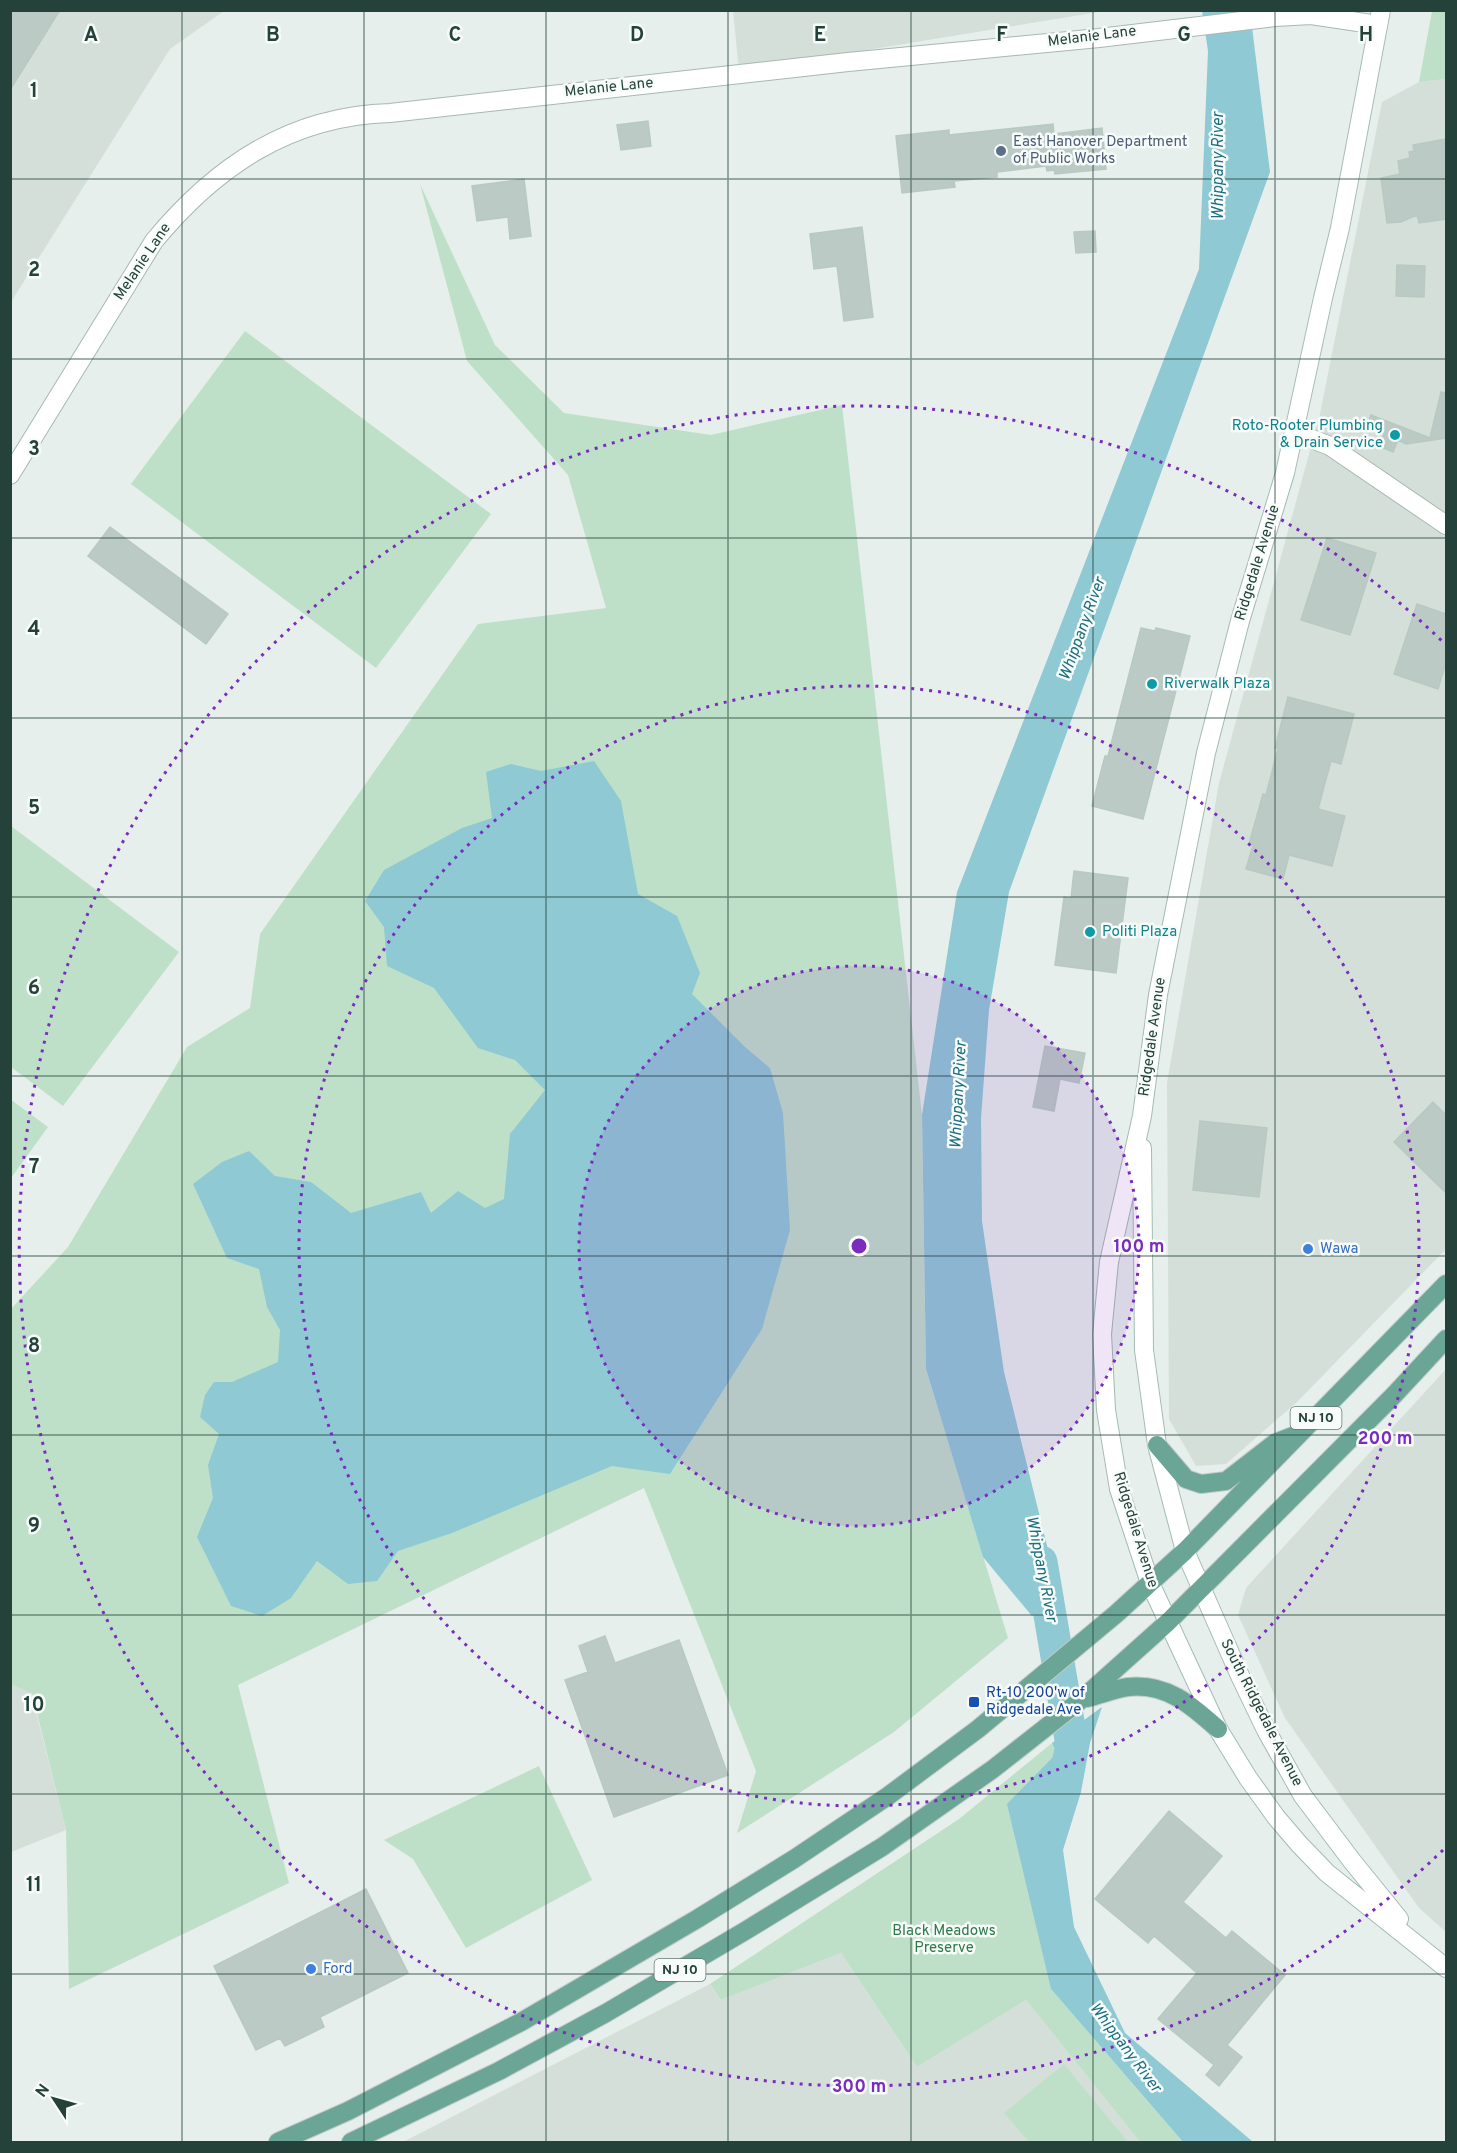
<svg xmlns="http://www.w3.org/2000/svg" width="1457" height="2153" font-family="Overpass,sans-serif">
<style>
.built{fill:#d4dfda}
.green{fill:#bfe0c8}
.water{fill:#8ec9d4}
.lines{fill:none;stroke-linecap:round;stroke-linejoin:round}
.river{stroke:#8ec9d4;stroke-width:33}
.building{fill:#bbcac4;stroke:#b8c9c2;stroke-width:1.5}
.tertiary-casing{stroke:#a8b8b2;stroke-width:20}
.secondary-casing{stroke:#a4bbb3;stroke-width:20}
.primary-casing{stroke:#c2cac8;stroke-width:20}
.tertiary{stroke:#fff;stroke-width:18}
.secondary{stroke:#fff;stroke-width:18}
.primary{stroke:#6aa596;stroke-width:18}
.grid{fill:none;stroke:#24423a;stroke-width:1.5;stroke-opacity:0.55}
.ring{fill:none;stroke:#7b2cbf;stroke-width:3;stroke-dasharray:3 6}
.service-dot{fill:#5c6f8a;stroke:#f7fbf9;stroke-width:2}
.culture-dot{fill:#0f9aa8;stroke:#f7fbf9;stroke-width:2}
.shop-dot{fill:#3f7fe0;stroke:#f7fbf9;stroke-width:2}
.transit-dot{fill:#1a4fb4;stroke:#f7fbf9;stroke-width:2}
.labels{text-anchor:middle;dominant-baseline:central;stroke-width:5;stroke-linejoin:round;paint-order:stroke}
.shield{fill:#f7fbf9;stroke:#637a73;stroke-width:1.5}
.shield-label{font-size:14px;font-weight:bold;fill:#24423a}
.street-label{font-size:15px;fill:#24423a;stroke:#f7fbf9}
.service-label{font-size:15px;fill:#4e5e75;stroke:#f7fbf9;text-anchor:start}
.culture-label{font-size:15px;fill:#0d838f;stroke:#f7fbf9;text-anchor:start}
.shop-label{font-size:15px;fill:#366cbe;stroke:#f7fbf9;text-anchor:start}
.transit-label{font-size:15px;fill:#164399;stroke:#f7fbf9;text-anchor:start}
.park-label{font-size:15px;fill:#2d7a4b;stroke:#f7fbf9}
.water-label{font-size:16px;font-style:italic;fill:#1c6f80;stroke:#f7fbf9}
.grid-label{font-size:20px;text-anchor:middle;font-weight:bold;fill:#24423a;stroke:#f7fbf9;stroke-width:5;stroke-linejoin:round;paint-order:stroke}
.centre{fill:#7b2cbf;stroke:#f7fbf9;stroke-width:3}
.ring-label{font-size:18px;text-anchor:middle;font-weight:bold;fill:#7b2cbf;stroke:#f7fbf9;stroke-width:5;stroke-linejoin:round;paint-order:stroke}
</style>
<rect width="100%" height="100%" fill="#e6efeb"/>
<path class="built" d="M 733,10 L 1105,11 L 739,71 Z
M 11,11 L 224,11 L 170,49 L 11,302 Z
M 1446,79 L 1446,1249 L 1297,1402 L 1226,1464 L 1196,1466 L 1169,1419 L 1167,1083 L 1219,783 L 1320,414 L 1382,102 L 1419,82 Z
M 1446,1369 L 1446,1932 L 1419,1908 L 1285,1718 L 1238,1615 L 1246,1588 Z
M 10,1685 L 31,1692 L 66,1830 L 11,1852 Z
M 841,1953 L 917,2067 L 1026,2000 L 1140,2142 L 403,2142 L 710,1984 L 721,2000 Z"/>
<path class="green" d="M 1432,11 L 1446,11 L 1446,79 L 1419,82 Z
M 420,184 L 495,345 L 564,413 L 711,435 L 842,405 L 922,1115 L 926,1369 L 1008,1638 L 894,1732 L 737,1833 L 756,1771 L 644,1488 L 238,1685 L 289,1883 L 69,1989 L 66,1830 L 32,1693 L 11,1685 L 10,1310 L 68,1247 L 187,1047 L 250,1008 L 260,934 L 478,624 L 606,608 L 568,475 L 467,361 Z
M 245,331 L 491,514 L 376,668 L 131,484 Z
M 11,826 L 179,952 L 63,1106 L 11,1067 Z
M 10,1099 L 48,1127 L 11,1178 L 10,1178 Z
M 1052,1743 L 1057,1752 L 1051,1989 L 1183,2142 L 1140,2142 L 1026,2000 L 917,2067 L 841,1953 L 721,2000 L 710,1984 L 959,1819 Z
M 539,1766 L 592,1880 L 466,1948 L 413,1859 L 384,1840 Z
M 1064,2064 L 1128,2142 L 1029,2142 L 1004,2113 Z"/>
<path class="water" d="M 1202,11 L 1250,11 L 1270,172 L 1009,892 L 989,1010 L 981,1118 L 982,1221 L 1004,1372 L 1060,1598 L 1032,1616 L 983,1557 L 926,1369 L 922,1115 L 957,892 L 1199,269 L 1208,51 Z
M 594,761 L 621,801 L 638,894 L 677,916 L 700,973 L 692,994 L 745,1047 L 770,1068 L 783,1113 L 790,1230 L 762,1329 L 670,1474 L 612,1466 L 452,1533 L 398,1551 L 377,1581 L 348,1584 L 317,1561 L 291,1598 L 262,1616 L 231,1606 L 197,1537 L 213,1498 L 208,1465 L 219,1434 L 200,1417 L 205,1395 L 214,1382 L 232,1382 L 278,1362 L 280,1330 L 267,1307 L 259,1269 L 227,1258 L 193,1184 L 222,1162 L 249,1151 L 275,1176 L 311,1182 L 351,1213 L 421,1192 L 431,1213 L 458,1191 L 485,1208 L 504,1199 L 510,1134 L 545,1090 L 515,1060 L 478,1048 L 434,988 L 387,966 L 384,927 L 365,901 L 384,870 L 462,828 L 492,818 L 486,772 L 511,764 L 541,771 Z
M 1102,1707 L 1090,1743 L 1081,1792 L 1063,1850 L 1074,1927 L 1125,2033 L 1253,2142 L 1183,2142 L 1051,1989 L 1007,1804 L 1057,1753 L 1052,1743 Z"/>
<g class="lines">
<path class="river" d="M 1041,1562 L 1072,1745 L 1066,1774"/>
</g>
<path class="building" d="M 10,10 L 60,10 L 10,90 Z
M 648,121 L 651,146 L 621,150 L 617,125 Z
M 1053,124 L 1054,134 L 1102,128 L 1106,169 L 1055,174 L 1054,170 L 1047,171 L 1046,166 L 997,172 L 997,177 L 954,181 L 955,187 L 902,193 L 896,136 L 949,130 L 949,135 Z
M 1446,139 L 1446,219 L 1419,223 L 1417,215 L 1401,222 L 1387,223 L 1381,178 L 1400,174 L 1398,161 L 1410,158 L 1409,152 L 1414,151 L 1413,145 Z
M 524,179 L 531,236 L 510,239 L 508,217 L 477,221 L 472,186 Z
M 862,227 L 873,317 L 844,321 L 837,266 L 814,269 L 810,234 Z
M 1095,231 L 1096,252 L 1076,253 L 1074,232 Z
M 1397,265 L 1425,266 L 1424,297 L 1396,296 Z
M 1441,392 L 1446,393 L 1446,438 L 1406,444 L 1398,440 L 1393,452 L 1379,446 L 1384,434 L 1367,426 L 1371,415 L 1430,438 Z
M 110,527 L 228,614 L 206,644 L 88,556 Z
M 1327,538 L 1376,553 L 1350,635 L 1301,620 Z
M 1417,604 L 1446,614 L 1446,663 L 1438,689 L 1394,674 Z
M 1141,628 L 1155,631 L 1156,628 L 1190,636 L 1143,819 L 1092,806 L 1105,756 L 1108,756 Z
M 1288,697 L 1354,714 L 1341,764 L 1331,761 L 1318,809 L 1345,816 L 1332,866 L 1289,855 L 1283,879 L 1246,869 L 1253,845 L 1249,844 L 1263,794 L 1266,795 L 1278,748 L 1275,748 Z
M 1074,871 L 1128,878 L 1116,973 L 1055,965 L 1064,897 L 1071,898 Z
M 1045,1046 L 1085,1053 L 1079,1083 L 1060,1079 L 1054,1111 L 1033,1107 Z
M 1433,1102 L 1446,1115 L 1446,1193 L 1394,1142 Z
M 1200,1121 L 1267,1128 L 1259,1197 L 1193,1190 Z
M 605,1636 L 615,1663 L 679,1640 L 728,1775 L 614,1817 L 565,1680 L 588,1672 L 579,1646 Z
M 1169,1811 L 1222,1856 L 1183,1902 L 1226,1938 L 1232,1931 L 1285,1975 L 1227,2045 L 1242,2057 L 1219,2086 L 1206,2075 L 1214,2065 L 1158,2019 L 1197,1973 L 1154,1936 L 1148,1943 L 1095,1899 Z
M 366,1889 L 408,1973 L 320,2017 L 324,2027 L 285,2046 L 280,2038 L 256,2050 L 214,1966 Z"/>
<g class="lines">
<g class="tertiary-casing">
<path id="tertiary" d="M 1294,432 L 1330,446 L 1446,525
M 10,475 L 154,241 C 216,166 290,116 390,113 L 848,62 L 1099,38 L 1275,17 L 1311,15 L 1378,25"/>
</g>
<g class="secondary-casing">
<path id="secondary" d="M 1381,10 L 1340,228 L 1323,298 L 1285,473 L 1240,621 L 1206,753 L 1158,995 L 1142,1116 L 1109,1262 L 1102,1334 L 1106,1410 L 1119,1489 L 1150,1583 L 1218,1729 L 1248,1778 L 1276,1817 L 1299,1844 L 1327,1873 L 1446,1968
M 1142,1148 L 1144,1350 L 1157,1445 L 1185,1551 L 1241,1678 L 1266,1730 L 1303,1796 L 1352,1861 L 1399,1919"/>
</g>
<g class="primary-casing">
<path id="primary" d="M 1157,1445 L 1186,1479 L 1201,1484 L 1226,1481 L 1275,1443 L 1293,1436
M 1087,1698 C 1100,1695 1114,1689 1128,1687 C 1167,1683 1191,1705 1218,1729
M 278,2142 L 348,2111 L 521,2022 L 697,1919 L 794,1859 L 888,1796 L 978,1729 L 1116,1614 L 1185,1551 L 1446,1284
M 351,2142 L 499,2071 L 606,2013 L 745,1931 L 882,1847 L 993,1769 L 1082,1699 L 1168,1622 L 1394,1395 L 1446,1339"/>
</g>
<use href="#tertiary" class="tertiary"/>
<use href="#secondary" class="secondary"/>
<use href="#primary" class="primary"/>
</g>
<path class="grid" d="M 182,10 L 182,2142M 364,10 L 364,2142M 546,10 L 546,2142M 728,10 L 728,2142M 911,10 L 911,2142M 1093,10 L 1093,2142M 1275,10 L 1275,2142M 10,179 L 1446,179M 10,359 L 1446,359M 10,538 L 1446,538M 10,718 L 1446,718M 10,897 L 1446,897M 10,1076 L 1446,1076M 10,1256 L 1446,1256M 10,1435 L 1446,1435M 10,1615 L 1446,1615M 10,1794 L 1446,1794M 10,1974 L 1446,1974"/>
<circle cx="859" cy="1246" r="280" fill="#7b2cbf" fill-opacity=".12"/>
<g class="ring">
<circle cx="859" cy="1246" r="280"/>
<circle cx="859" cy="1246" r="560"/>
<path d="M1443 1850A840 840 0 1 1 1443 642"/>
</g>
<circle class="service-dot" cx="1001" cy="151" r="6"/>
<g class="culture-dot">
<circle cx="1395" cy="435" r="6"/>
<circle cx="1152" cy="684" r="6"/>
<circle cx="1090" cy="932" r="6"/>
</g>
<g class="shop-dot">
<circle cx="1308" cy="1249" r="6"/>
<circle cx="311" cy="1969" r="6"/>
</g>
<rect class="transit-dot" x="968" y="1696" width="12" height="12" rx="3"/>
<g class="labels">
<g class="shield">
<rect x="1290.5" y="1407" width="51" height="22" rx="4.5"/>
<rect x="654.5" y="1959" width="51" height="22" rx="4.5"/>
</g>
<g class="shield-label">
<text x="1316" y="1418">NJ 10</text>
<text x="680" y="1970">NJ 10</text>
</g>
<g class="street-label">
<text transform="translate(1092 37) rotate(-7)">Melanie Lane</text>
<text transform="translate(609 88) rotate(-6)">Melanie Lane</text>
<text transform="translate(143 262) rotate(-56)">Melanie Lane</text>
<text transform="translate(1258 563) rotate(-73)">Ridgedale Avenue</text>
<text transform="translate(1153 1037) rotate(-82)">Ridgedale Avenue</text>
<text transform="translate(1135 1530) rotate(73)">Ridgedale Avenue</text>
<text transform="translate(1261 1713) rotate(63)">South Ridgedale Avenue</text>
</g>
<g class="service-label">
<text x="1013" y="142">East Hanover Department<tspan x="1013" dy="17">of Public Works</tspan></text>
</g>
<g class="culture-label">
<text x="1383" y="426" text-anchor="end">Roto-Rooter Plumbing<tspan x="1383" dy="17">&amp; Drain Service</tspan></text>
<text x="1164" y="684">Riverwalk Plaza</text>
<text x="1102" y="932">Politi Plaza</text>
</g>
<g class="shop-label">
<text x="1320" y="1249">Wawa</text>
<text x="323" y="1969">Ford</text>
</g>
<g class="transit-label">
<text x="986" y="1693">Rt-10 200'w of<tspan x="986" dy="17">Ridgedale Ave</tspan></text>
</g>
<g class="park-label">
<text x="944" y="1931">Black Meadows<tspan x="944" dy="17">Preserve</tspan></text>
</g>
<g class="water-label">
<text transform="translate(1219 166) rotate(-90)">Whippany River</text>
<text transform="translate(1083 629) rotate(-70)">Whippany River</text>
<text transform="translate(959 1095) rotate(-87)">Whippany River</text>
<text transform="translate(1041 1569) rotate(79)">Whippany River</text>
<text transform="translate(1125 2048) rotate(53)">Whippany River</text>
</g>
</g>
<g class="grid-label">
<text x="91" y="41">A</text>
<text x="273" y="41">B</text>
<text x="455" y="41">C</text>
<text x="637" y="41">D</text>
<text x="820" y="41">E</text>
<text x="1002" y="41">F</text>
<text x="1184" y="41">G</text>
<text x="1366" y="41">H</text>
<text x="34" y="97">1</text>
<text x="34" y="276">2</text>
<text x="34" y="455">3</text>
<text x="34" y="635">4</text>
<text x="34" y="814">5</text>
<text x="34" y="994">6</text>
<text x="34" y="1173">7</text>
<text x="34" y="1352">8</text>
<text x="34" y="1532">9</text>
<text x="34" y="1711">10</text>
<text x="34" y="1891">11</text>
</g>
<circle cx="859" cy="1246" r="9" class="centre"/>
<g class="ring-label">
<text x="1139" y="1252">100 m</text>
<text x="1385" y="1444">200 m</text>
<text x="859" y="2092">300 m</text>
</g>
<rect width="1457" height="2153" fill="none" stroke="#24423a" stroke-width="24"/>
<g transform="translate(54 2099) rotate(306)" stroke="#f7fbf9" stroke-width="4.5" paint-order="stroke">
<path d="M0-4.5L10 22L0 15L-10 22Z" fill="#24423a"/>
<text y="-9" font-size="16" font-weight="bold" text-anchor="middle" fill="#24423a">N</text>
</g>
</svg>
